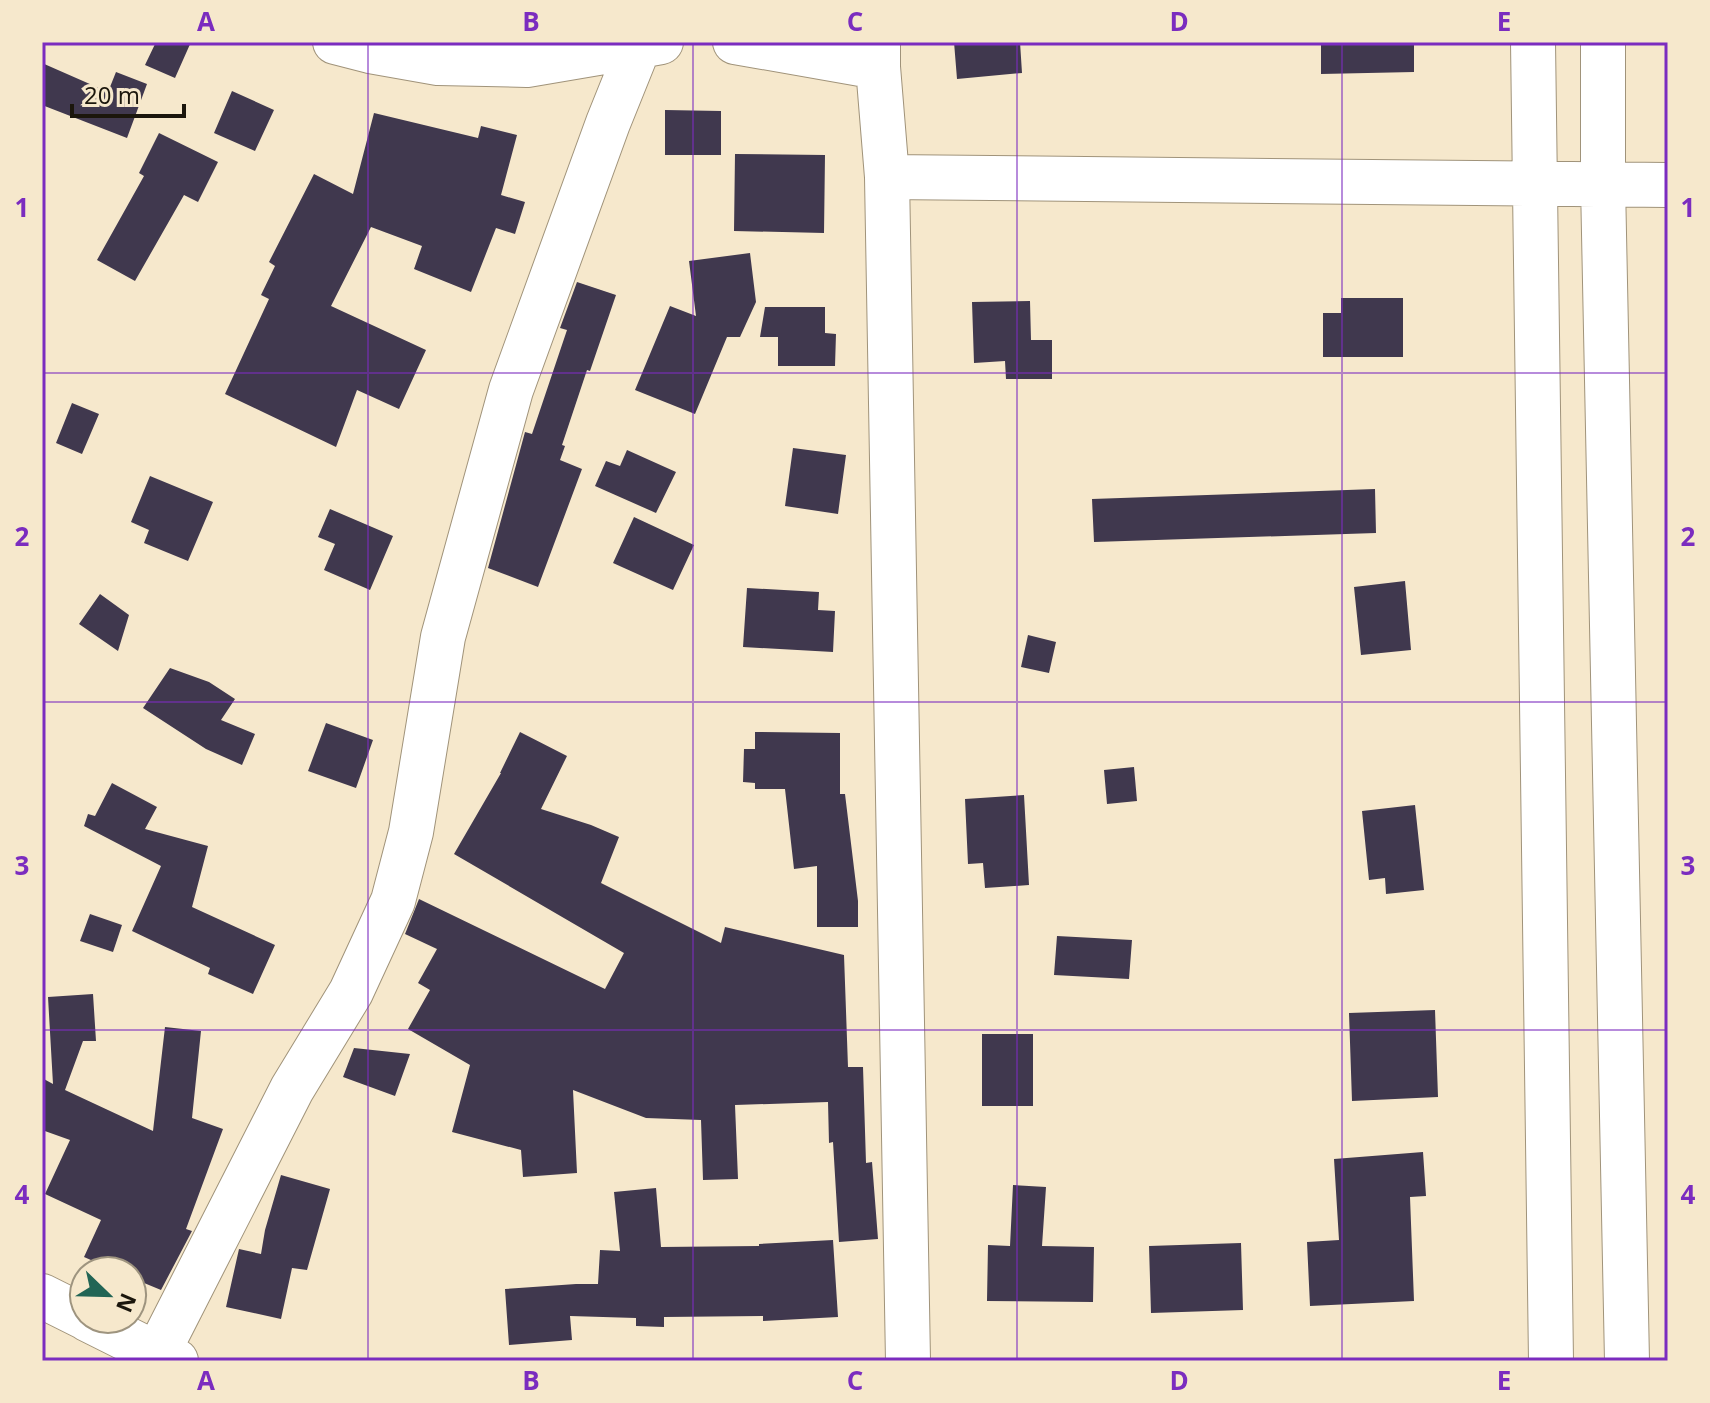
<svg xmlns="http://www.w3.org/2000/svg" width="1710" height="1403" font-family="'Open Sans',sans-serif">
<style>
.building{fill:#40384e}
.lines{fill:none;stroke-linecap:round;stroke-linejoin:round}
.minor-casing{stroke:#a0937a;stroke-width:46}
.minor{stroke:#fff;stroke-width:44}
.grid{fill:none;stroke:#7b2cbf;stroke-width:2;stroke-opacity:0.55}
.neatline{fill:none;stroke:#7b2cbf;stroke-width:3}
.grid-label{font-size:26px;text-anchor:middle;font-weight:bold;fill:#7b2cbf}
</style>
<rect width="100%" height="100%" fill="#f6e8cc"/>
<path class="building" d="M 156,42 L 191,42 L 175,78 L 145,65 Z
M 954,42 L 1020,42 L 1022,73 L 957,79 Z
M 1321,42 L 1414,42 L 1414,72 L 1321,74 Z
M 42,63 L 108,92 L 116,72 L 147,84 L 127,138 L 42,105 Z
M 232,91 L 274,110 L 255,151 L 214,133 Z
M 665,110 L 721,111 L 721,155 L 665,155 Z
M 374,113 L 478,138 L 481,126 L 517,135 L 501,195 L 525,202 L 515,234 L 496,228 L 471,292 L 414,269 L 422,246 L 371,227 L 331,306 L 426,350 L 399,409 L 357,390 L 336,447 L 225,394 L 269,299 L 261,295 L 275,266 L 269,262 L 314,174 L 353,194 Z
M 159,133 L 218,162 L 198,202 L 184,195 L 135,281 L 97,260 L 144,176 L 139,173 Z
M 735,154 L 825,155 L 824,233 L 734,231 Z
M 750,253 L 756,302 L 740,337 L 727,337 L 695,414 L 635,390 L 670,306 L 696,316 L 689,261 Z
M 577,282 L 616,295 L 590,371 L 587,370 L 562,445 L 565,446 L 560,460 L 582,469 L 538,587 L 488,568 L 525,432 L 532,434 L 567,330 L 560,328 Z
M 1341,298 L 1403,298 L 1403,357 L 1323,357 L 1323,313 L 1341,313 Z
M 1030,301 L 1031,340 L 1052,340 L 1052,379 L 1006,379 L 1005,361 L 974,363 L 972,302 Z
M 765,307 L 825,307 L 825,333 L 836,334 L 835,366 L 778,366 L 778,337 L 760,337 Z
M 72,403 L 99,414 L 82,454 L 56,443 Z
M 793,448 L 846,455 L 838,514 L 785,506 Z
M 627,450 L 676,472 L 656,513 L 595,486 L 606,461 L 620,466 Z
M 150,476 L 213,502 L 188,561 L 144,543 L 149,530 L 131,522 Z
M 1375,489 L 1376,533 L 1094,542 L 1092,499 Z
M 330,509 L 393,536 L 370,590 L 324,570 L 335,544 L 318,537 Z
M 634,517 L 694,545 L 673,590 L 613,563 Z
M 1405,581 L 1411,650 L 1361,655 L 1354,587 Z
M 747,588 L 819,592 L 818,610 L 835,611 L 833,652 L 743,647 Z
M 100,594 L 129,615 L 118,651 L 79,624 Z
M 1028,635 L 1056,642 L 1049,673 L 1021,667 Z
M 170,668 L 209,682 L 235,699 L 221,720 L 255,734 L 242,765 L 206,749 L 143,708 Z
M 326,723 L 373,740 L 356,788 L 308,771 Z
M 520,732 L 567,756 L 541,809 L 591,825 L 619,837 L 601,883 L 721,943 L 725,927 L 844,955 L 848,1067 L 863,1067 L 866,1163 L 872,1162 L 878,1239 L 839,1242 L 833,1142 L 829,1143 L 828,1102 L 735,1105 L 738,1179 L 703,1180 L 701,1120 L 646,1118 L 573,1090 L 577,1173 L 523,1177 L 521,1150 L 452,1132 L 470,1065 L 408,1029 L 430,990 L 418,983 L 437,949 L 405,934 L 419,899 L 605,989 L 624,953 L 454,854 L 501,773 L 500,773 Z
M 755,732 L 840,733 L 840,794 L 845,794 L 858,901 L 858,927 L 817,927 L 817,866 L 794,869 L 785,789 L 755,789 L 755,783 L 743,782 L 744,749 L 755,749 Z
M 1134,767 L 1137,801 L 1107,804 L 1104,770 Z
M 112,783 L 157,807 L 145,829 L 208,846 L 192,907 L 275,945 L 253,994 L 208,974 L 210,968 L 132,931 L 161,866 L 84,826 L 88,814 L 95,816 Z
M 1024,795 L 1029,885 L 985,888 L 983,863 L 968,864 L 965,799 Z
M 1415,805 L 1424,890 L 1386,894 L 1385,878 L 1369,880 L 1362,811 Z
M 90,914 L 122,925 L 113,952 L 80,941 Z
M 1057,936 L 1132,940 L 1129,979 L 1054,975 Z
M 93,994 L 96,1041 L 83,1041 L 65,1090 L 153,1131 L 165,1027 L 201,1031 L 192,1118 L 223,1129 L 186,1229 L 192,1231 L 161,1290 L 132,1278 L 132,1271 L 116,1271 L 84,1257 L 101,1220 L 45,1194 L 70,1140 L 42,1130 L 42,1078 L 53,1084 L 48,997 Z
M 1435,1010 L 1438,1097 L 1352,1101 L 1349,1013 Z
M 982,1034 L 1033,1034 L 1033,1106 L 982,1106 Z
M 354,1048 L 410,1054 L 395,1096 L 343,1077 Z
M 1423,1152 L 1426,1196 L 1410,1197 L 1414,1301 L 1310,1306 L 1307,1242 L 1339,1240 L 1334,1159 Z
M 281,1175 L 330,1189 L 307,1270 L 292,1268 L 281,1319 L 226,1307 L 239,1249 L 261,1254 L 265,1230 Z
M 1013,1185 L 1046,1187 L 1042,1246 L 1094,1247 L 1093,1302 L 987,1301 L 988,1245 L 1010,1246 Z
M 656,1188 L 661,1247 L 759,1246 L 759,1244 L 833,1240 L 838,1317 L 763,1321 L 763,1316 L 664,1317 L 664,1327 L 636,1326 L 636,1318 L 570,1316 L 572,1340 L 509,1345 L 505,1289 L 576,1284 L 598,1284 L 600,1250 L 620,1251 L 614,1192 Z
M 1241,1243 L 1243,1310 L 1151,1313 L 1149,1246 Z"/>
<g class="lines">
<g class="minor-casing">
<path id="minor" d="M 335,42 L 370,51 L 438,63 L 527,65 L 639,46
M 735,42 L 878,67
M 878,42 L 878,67 L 887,177
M 1533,42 L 1551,1361
M 1603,42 L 1603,184 L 1627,1361
M 42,1296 L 84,1317
M 87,1319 L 157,1354 L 176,1361
M 157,1354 L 292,1089 L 351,992 L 393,901 L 411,832 L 443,637 L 511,390 L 608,123 L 639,46 L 661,42
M 908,1361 L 887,177 L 1668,185"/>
</g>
<use href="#minor" class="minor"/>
</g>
<path class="grid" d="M 368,42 L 368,1361M 693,42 L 693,1361M 1017,42 L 1017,1361M 1342,42 L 1342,1361M 42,373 L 1668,373M 42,702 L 1668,702M 42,1030 L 1668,1030"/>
<rect width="1710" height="1403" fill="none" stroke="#f6e8cc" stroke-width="88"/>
<g transform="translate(108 1295) rotate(113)"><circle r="38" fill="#f6e8cc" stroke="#9e947f" stroke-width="2"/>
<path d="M0-6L14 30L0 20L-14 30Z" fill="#226555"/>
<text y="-12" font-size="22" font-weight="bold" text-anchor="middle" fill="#1b160c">N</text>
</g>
<path d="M72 104v12h112v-12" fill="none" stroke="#1b160c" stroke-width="4"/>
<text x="84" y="104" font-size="24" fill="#1b160c" stroke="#f6e8cc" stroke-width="6" paint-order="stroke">20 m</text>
<rect x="44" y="44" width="1622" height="1315" class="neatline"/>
<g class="grid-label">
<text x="206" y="31">A</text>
<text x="531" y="31">B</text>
<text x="855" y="31">C</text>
<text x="1179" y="31">D</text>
<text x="1504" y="31">E</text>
<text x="22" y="217">1</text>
<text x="1688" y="217">1</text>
<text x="22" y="546">2</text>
<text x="1688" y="546">2</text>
<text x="22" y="875">3</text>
<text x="1688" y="875">3</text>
<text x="22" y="1204">4</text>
<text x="1688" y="1204">4</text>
<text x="206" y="1390">A</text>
<text x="531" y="1390">B</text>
<text x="855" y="1390">C</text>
<text x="1179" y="1390">D</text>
<text x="1504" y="1390">E</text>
</g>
</svg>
